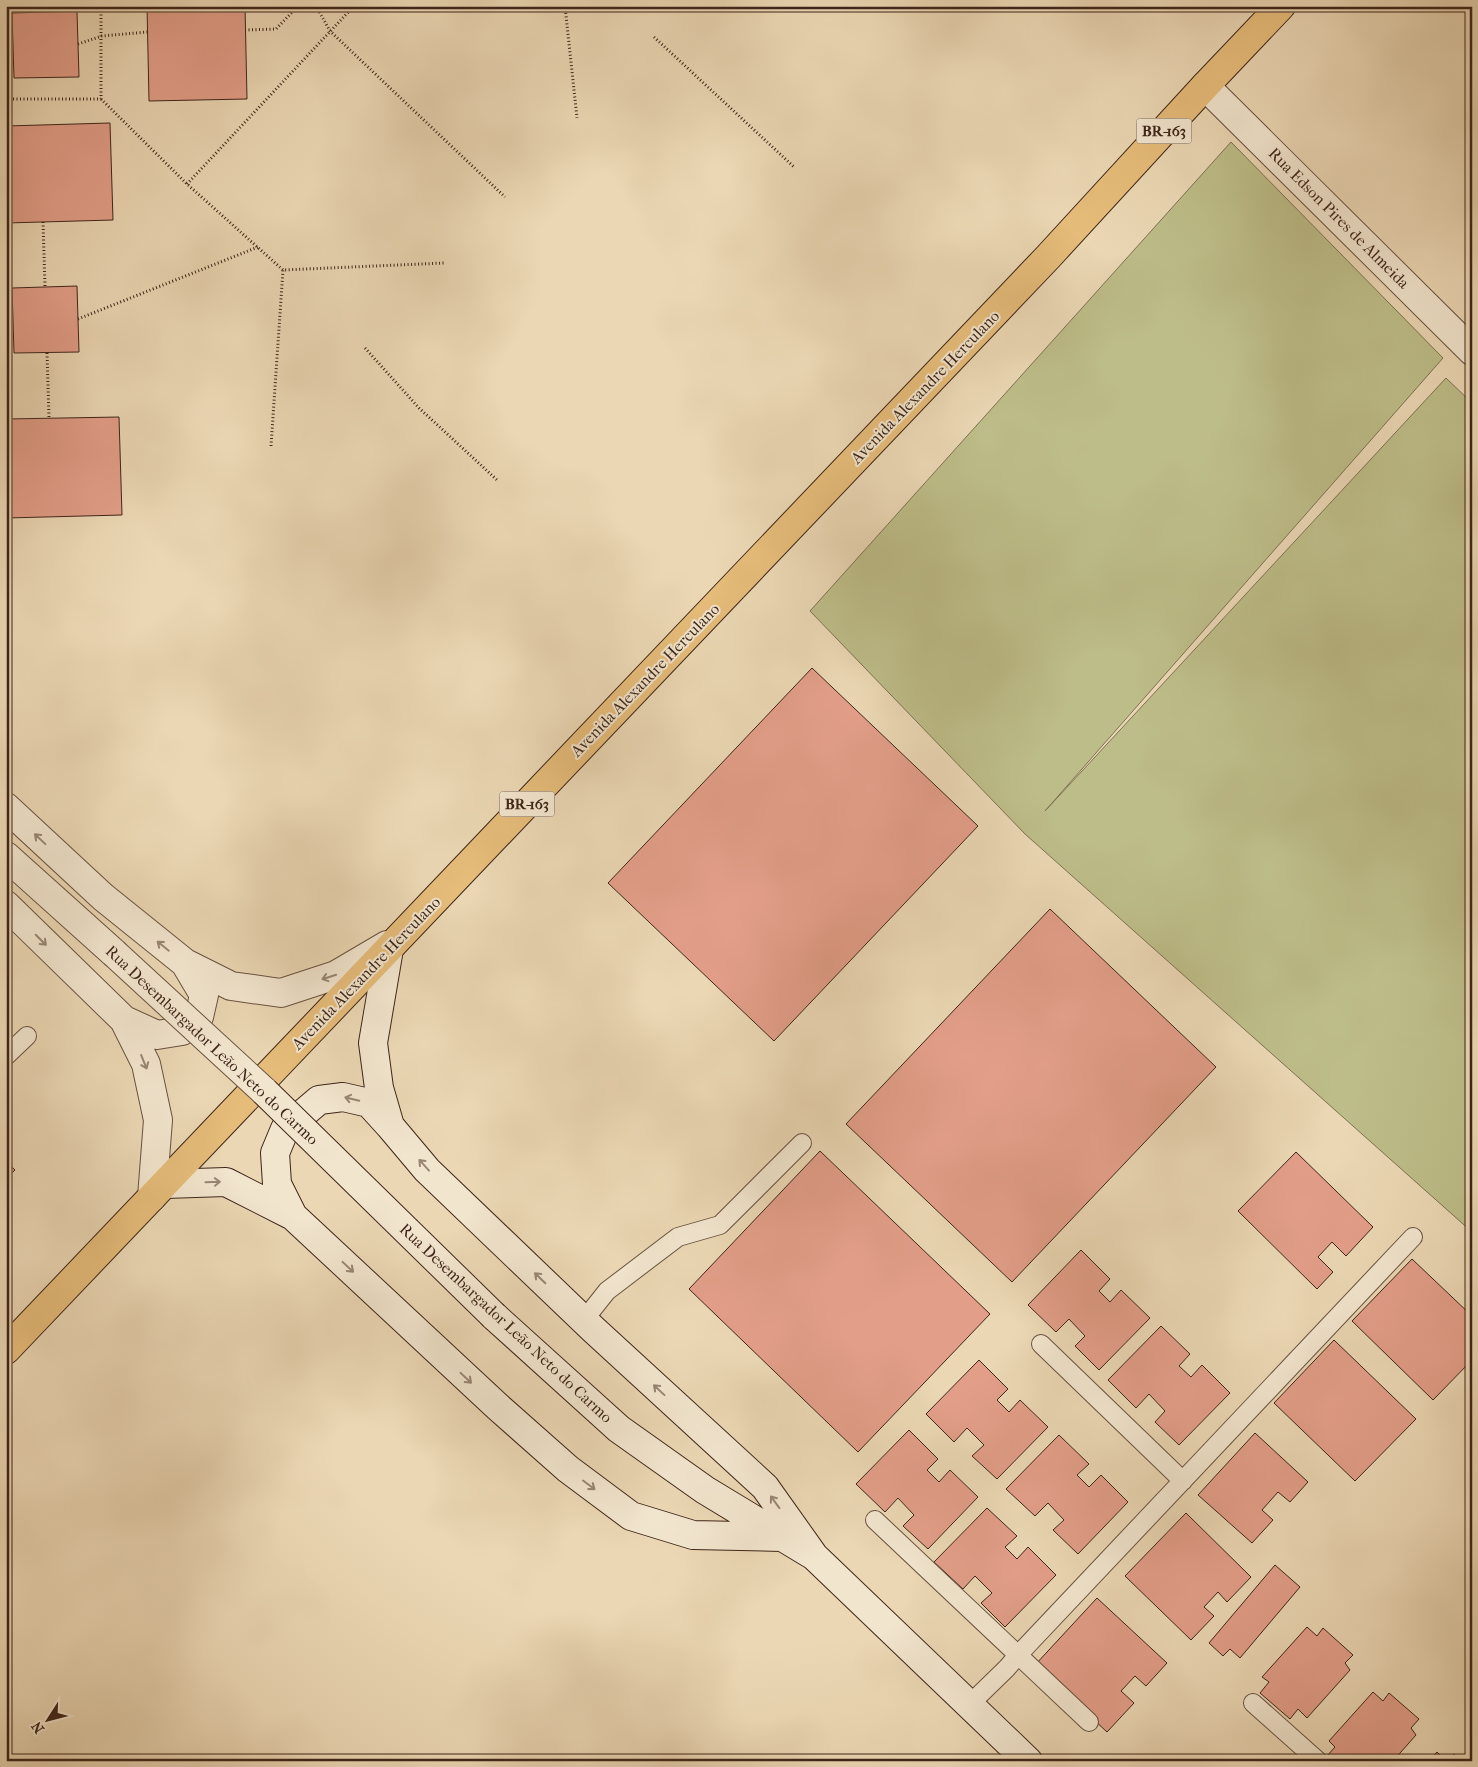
<svg xmlns="http://www.w3.org/2000/svg" width="1478" height="1767" font-family="'IM FELL French Canon',serif">
<style>
.green{fill:#bdbd89;stroke:#7e7151}
.building{fill:#e39e89;stroke:#3e2519}
.lines{fill:none;stroke-linecap:round;stroke-linejoin:round}
.service-casing{stroke:#695240;stroke-width:20}
.minor-casing{stroke:#695240;stroke-width:30}
.secondary-casing{stroke:#3e2519;stroke-width:30}
.trunk-casing{stroke:#3e2519;stroke-width:30}
.path{stroke:#3e2519;stroke-width:3;stroke-dasharray:1 2.5;stroke-linecap:butt}
.service{stroke:#f2e5ce;stroke-width:18}
.minor{stroke:#f2e5ce;stroke-width:28}
.secondary{stroke:#f2e5ce;stroke-width:28}
.trunk{stroke:#e6bc7a;stroke-width:28}
.minor-bridge-casing{stroke:#695240;stroke-width:30;stroke-linecap:butt}
.secondary-bridge-casing{stroke:#3e2519;stroke-width:30;stroke-linecap:butt}
.minor-bridge{stroke:#f2e5ce;stroke-width:28}
.secondary-bridge{stroke:#f2e5ce;stroke-width:28}
.oneway{stroke:#988574}
.labels{text-anchor:middle;dominant-baseline:central;stroke-width:4;stroke-linejoin:round;paint-order:stroke}
.shield{fill:#f2e5ce;stroke:#745f4f;stroke-width:1}
.shield-label{font-size:15px;font-weight:bold;fill:#3e2519}
.street-label{font-size:16px;fill:#3e2519;stroke:#f2e5ce}
</style>
<rect width="100%" height="100%" fill="#ebd7b4"/>
<filter id="stains"><feTurbulence type="fractalNoise" baseFrequency=".004" numOctaves="4"/><feColorMatrix values="0 0 0 0 .2 0 0 0 0 .09 0 0 0 0 .02 0 0 0 .5 -.17"/></filter>
<radialGradient id="worn" r=".72"><stop offset=".6" stop-color="#630" stop-opacity="0"/><stop offset="1" stop-color="#630" stop-opacity=".3"/></radialGradient>
<path class="green" d="M 1231,142 L 1443,358 L 1045,811 L 1446,378 L 1472,403 L 1472,1232 L 1025,834 L 810,611 Z"/>
<path class="building" d="M 147,6 L 245,6 L 247,99 L 149,101 Z
M 77,11 L 79,77 L 14,78 L 12,13 Z
M 110,123 L 113,220 L 6,223 L 6,126 Z
M 77,286 L 79,352 L 14,353 L 12,288 Z
M 119,417 L 122,515 L 6,518 L 6,419 Z
M 812,668 L 978,826 L 774,1041 L 608,883 Z
M 1050,909 L 1216,1067 L 1012,1282 L 846,1124 Z
M 820,1151 L 990,1314 L 858,1452 L 689,1289 Z
M 1296,1152 L 1373,1227 L 1346,1256 L 1332,1242 L 1318,1257 L 1333,1272 L 1317,1289 L 1238,1211 Z
M 6,1161 L 15,1170 L 6,1179 Z
M 1081,1250 L 1110,1279 L 1099,1291 L 1110,1302 L 1121,1290 L 1150,1318 L 1099,1370 L 1075,1346 L 1085,1336 L 1069,1319 L 1056,1332 L 1028,1305 Z
M 1412,1259 L 1472,1316 L 1472,1360 L 1433,1400 L 1352,1321 Z
M 1161,1326 L 1190,1354 L 1179,1366 L 1191,1377 L 1202,1365 L 1230,1393 L 1179,1445 L 1155,1422 L 1165,1411 L 1149,1394 L 1136,1408 L 1108,1380 Z
M 1334,1340 L 1416,1419 L 1355,1481 L 1274,1403 Z
M 979,1360 L 1008,1389 L 997,1400 L 1009,1412 L 1020,1400 L 1048,1427 L 997,1479 L 972,1456 L 984,1445 L 967,1428 L 954,1442 L 926,1414 Z
M 909,1430 L 938,1459 L 927,1470 L 939,1482 L 950,1470 L 978,1497 L 928,1549 L 903,1526 L 914,1515 L 898,1498 L 885,1512 L 856,1484 Z
M 1255,1433 L 1308,1482 L 1290,1502 L 1278,1492 L 1262,1510 L 1273,1520 L 1252,1543 L 1198,1495 Z
M 1059,1435 L 1089,1464 L 1077,1475 L 1089,1487 L 1101,1475 L 1128,1502 L 1078,1554 L 1053,1530 L 1064,1520 L 1048,1503 L 1035,1516 L 1006,1489 Z
M 987,1508 L 1017,1536 L 1005,1547 L 1017,1559 L 1028,1547 L 1056,1575 L 1005,1627 L 981,1603 L 992,1593 L 975,1576 L 963,1589 L 934,1562 Z
M 1186,1513 L 1251,1577 L 1227,1602 L 1218,1592 L 1204,1607 L 1214,1616 L 1191,1640 L 1125,1576 Z
M 1275,1565 L 1300,1587 L 1240,1658 L 1230,1649 L 1223,1656 L 1209,1643 Z
M 1097,1598 L 1167,1663 L 1146,1686 L 1135,1676 L 1121,1691 L 1134,1703 L 1107,1732 L 1035,1665 Z
M 1307,1627 L 1317,1636 L 1323,1628 L 1353,1655 L 1345,1663 L 1350,1670 L 1307,1718 L 1298,1709 L 1290,1719 L 1260,1693 L 1269,1682 L 1262,1677 Z
M 1373,1692 L 1383,1701 L 1389,1693 L 1419,1719 L 1411,1728 L 1416,1735 L 1393,1761 L 1330,1761 L 1326,1757 L 1335,1747 L 1329,1741 Z
M 1437,1752 L 1446,1761 L 1429,1761 Z
M 1454,1754 L 1461,1761 L 1448,1761 Z"/>
<g class="lines">
<g class="service-casing">
<path id="service" d="M 6,1056 L 27,1036
M 584,1320 L 607,1291 L 678,1237 L 720,1225 L 802,1143
M 1041,1344 L 1183,1481
M 875,1520 L 1089,1722
M 1253,1703 L 1318,1761
M 969,1705 L 1007,1668 L 1018,1655 L 1413,1237"/>
</g>
<g class="minor-casing">
<path id="minor" d="M 1205,86 L 1472,351
M 6,807 L 103,897 L 185,963 L 231,986 L 281,993 L 336,975 L 387,945
M 6,856 L 114,953
M 6,905 L 124,1020 L 146,1064 L 158,1120 L 152,1197
M 124,1020 L 157,1035 L 182,1031 L 199,1017 L 204,995 L 185,963"/>
</g>
<g class="secondary-casing">
<path id="secondary" d="M 389,949 L 373,1043 L 379,1088 L 390,1126 L 427,1170 L 594,1330 L 765,1487 L 814,1556
M 165,1184 L 226,1182 L 293,1216 L 498,1407 L 568,1469 L 631,1516 L 693,1535 L 782,1537
M 293,1216 L 277,1184 L 275,1153 L 285,1129 L 319,1100 L 343,1097 L 369,1103 L 389,1125
M 494,1316 L 619,1429 L 705,1490 L 814,1556 L 1028,1761"/>
</g>
<g class="trunk-casing">
<path id="trunk" d="M 6,1350 L 1048,257 L 1205,86 L 1281,6"/>
</g>
<path class="path" d="M 316,6 L 330,31 L 505,197
M 565,6 L 577,118
M 245,30 L 276,29 L 298,6
M 654,37 L 794,167
M 78,44 L 102,36 L 147,32
M 6,99 L 101,99 L 101,6
M 101,99 L 187,184 L 283,270 L 444,263
M 187,184 L 354,6
M 43,222 L 45,287
M 78,319 L 258,247
M 6,321 L 13,321
M 365,348 L 419,408 L 497,480
M 47,353 L 49,418
M 271,446 L 283,270"/>
<use href="#service" class="service"/>
<use href="#minor" class="minor"/>
<use href="#secondary" class="secondary"/>
<use href="#trunk" class="trunk"/>
<g class="minor-bridge-casing">
<path id="minor-bridge" d="M 114,953 L 264,1091"/>
</g>
<g class="secondary-bridge-casing">
<path id="secondary-bridge" d="M 264,1091 L 494,1316"/>
</g>
<use href="#minor-bridge" class="minor-bridge"/>
<use href="#secondary-bridge" class="secondary-bridge"/>
</g>
<defs><path id="oneway-shaft" d="M-6 0H5M1.5-3L5.5 0L1.5 3" fill="none" stroke-width="1.6" stroke-linecap="round" stroke-linejoin="round" transform="scale(1.25)"/></defs>
<g class="oneway">
<use href="#oneway-shaft" transform="translate(40 839) rotate(-137)"/>
<use href="#oneway-shaft" transform="translate(41 940) rotate(45)"/>
<use href="#oneway-shaft" transform="translate(163 946) rotate(-141)"/>
<use href="#oneway-shaft" transform="translate(329 977) rotate(162)"/>
<use href="#oneway-shaft" transform="translate(144 1062) rotate(68)"/>
<use href="#oneway-shaft" transform="translate(352 1099) rotate(-166)"/>
<use href="#oneway-shaft" transform="translate(424 1165) rotate(-132)"/>
<use href="#oneway-shaft" transform="translate(213 1182) rotate(-2)"/>
<use href="#oneway-shaft" transform="translate(348 1267) rotate(43)"/>
<use href="#oneway-shaft" transform="translate(540 1278) rotate(-136)"/>
<use href="#oneway-shaft" transform="translate(466 1378) rotate(43)"/>
<use href="#oneway-shaft" transform="translate(659 1390) rotate(-137)"/>
<use href="#oneway-shaft" transform="translate(589 1485) rotate(37)"/>
<use href="#oneway-shaft" transform="translate(775 1502) rotate(-126)"/>
</g>
<g class="labels">
<g class="shield">
<rect x="1136.5" y="118.5" width="55" height="25" rx="4"/>
<rect x="499.5" y="791.5" width="55" height="25" rx="4"/>
</g>
<g class="shield-label">
<text x="1164" y="131">BR-163</text>
<text x="527" y="804">BR-163</text>
</g>
<g class="street-label">
<text transform="translate(1339 218) rotate(45)">Rua Edson Pires de Almeida</text>
<text transform="translate(925 387) rotate(-46)">Avenida Alexandre Herculano</text>
<text transform="translate(645 680) rotate(-46)">Avenida Alexandre Herculano</text>
<text transform="translate(366 973) rotate(-46)">Avenida Alexandre Herculano</text>
<text transform="translate(212 1045) rotate(43)">Rua Desembargador Leão Neto do Carmo</text>
<text transform="translate(506 1323) rotate(43)">Rua Desembargador Leão Neto do Carmo</text>
</g>
</g>
<rect width="1478" height="1767" fill="none" stroke="#ebd7b4" stroke-width="25"/>
<rect x="8" y="8" width="1463" height="1752" fill="none" stroke="#3e2519" stroke-width="2.5"/>
<rect x="12" y="12" width="1453" height="1742" fill="none" stroke="#3e2519"/>
<g transform="translate(48 1720) rotate(234)" stroke="#f2e5ce" stroke-width="4" paint-order="stroke">
<path d="M0-4L9 19L0 12L-9 19Z" fill="#3e2519"/>
<text y="-8" font-size="14" font-weight="bold" text-anchor="middle" fill="#3e2519">N</text>
</g>
<rect width="100%" height="100%" filter="url(#stains)"/>
<rect width="100%" height="100%" fill="url(#worn)"/>
</svg>
